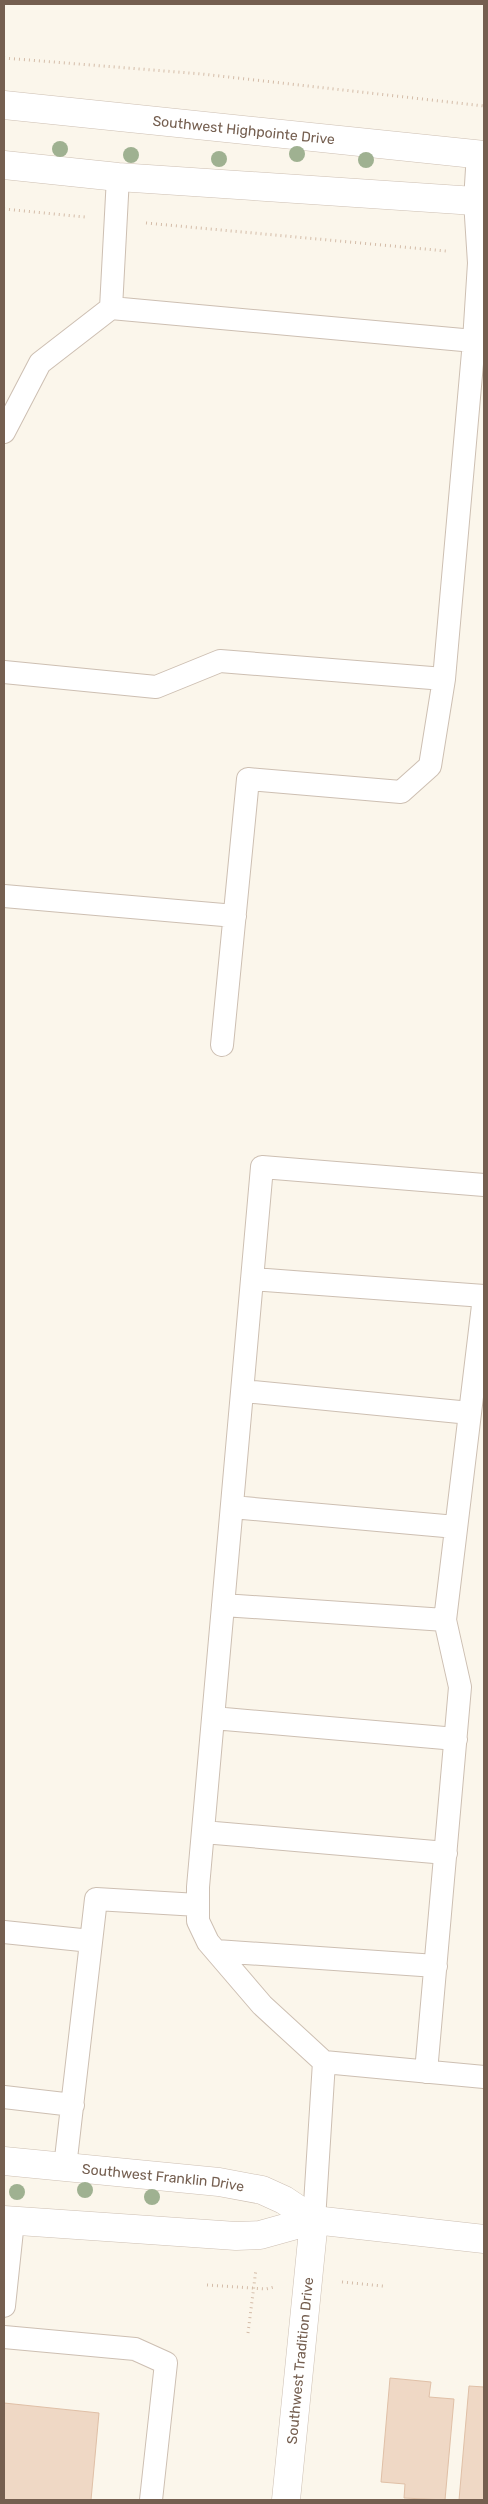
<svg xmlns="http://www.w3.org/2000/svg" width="488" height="2504" font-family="Rubik,sans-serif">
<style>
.building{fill:#efd8c5;stroke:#e0c0a7}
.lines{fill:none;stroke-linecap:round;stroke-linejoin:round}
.lane-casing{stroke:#cdbfb2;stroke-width:24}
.street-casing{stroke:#cdbfb2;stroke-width:29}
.path{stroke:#d4bca8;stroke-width:3;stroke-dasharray:1 4;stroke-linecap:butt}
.lane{stroke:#fff;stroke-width:22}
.street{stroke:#fff;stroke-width:28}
.tree{fill:#9fb191}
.labels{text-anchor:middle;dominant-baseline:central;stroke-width:5;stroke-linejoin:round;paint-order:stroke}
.street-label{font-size:14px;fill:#755f50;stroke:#fefaf2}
</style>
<rect width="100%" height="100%" fill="#fbf6eb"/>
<path class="building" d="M 390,2378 L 431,2382 L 429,2397 L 454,2399 L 445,2500 L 404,2498 L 405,2484 L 381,2482 Z
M 469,2386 L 484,2387 L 484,2500 L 459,2500 Z
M 4,2403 L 99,2413 L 91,2500 L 4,2500 Z"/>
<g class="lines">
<g class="lane-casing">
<path id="lane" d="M 111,308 L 474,341
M 4,432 L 40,363 L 111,308 L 118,177
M 4,672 L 156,687 L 220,661 L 444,679
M 4,896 L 235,916
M 222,1045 L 248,779 L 401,792 L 430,766 L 444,679 L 474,341 L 479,263 L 475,201 L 478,153
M 484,1185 L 262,1167 L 198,1887 L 198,1921 L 208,1942 L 262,2005 L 324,2062 L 484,2077
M 252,1279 L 484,1296
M 243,1391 L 470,1413
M 232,1507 L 456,1527
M 223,1605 L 445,1620
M 213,1718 L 456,1739
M 203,1832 L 446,1853
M 4,1932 L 91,1941
M 216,1951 L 436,1966
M 426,2072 L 460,1687 L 445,1620 L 484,1297
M 4,2097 L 73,2105
M 65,2167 L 96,1899 L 198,1905
M 314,2220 L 324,2062
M 4,2306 L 13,2221
M 4,2337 L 135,2349 L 166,2363 L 151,2500"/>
</g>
<g class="street-casing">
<g id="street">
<path id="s1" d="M 4,105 L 484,155"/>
<path d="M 4,165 L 118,177 L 475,201 L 484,199"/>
<path id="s2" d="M 4,2161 L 219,2182 L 262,2190 L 284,2200 L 314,2220"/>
<path d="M 4,2220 L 236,2236 L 260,2235 L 314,2220 L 484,2239"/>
<path id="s3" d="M 286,2500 L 314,2220"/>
</g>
</g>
<path class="path" d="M 4,58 L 202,74 L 484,106
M 4,209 L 85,217
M 146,223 L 446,251
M 342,2282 L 383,2286
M 207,2285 L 266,2289 L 274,2287
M 248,2333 L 256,2269"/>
<use href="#lane" class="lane"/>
<use href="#street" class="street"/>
</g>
<g class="tree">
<circle cx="60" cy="149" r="8"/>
<circle cx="297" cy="154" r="8"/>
<circle cx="131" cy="155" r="8"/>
<circle cx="219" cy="159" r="8"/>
<circle cx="366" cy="160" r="8"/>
<circle cx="85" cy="2190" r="8"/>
<circle cx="17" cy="2192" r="8"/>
<circle cx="152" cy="2197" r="8"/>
</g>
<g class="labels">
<g class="street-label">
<text stroke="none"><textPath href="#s1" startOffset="241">Southwest Highpointe Drive</textPath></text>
<text stroke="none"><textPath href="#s2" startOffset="160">Southwest Franklin Drive</textPath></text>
<text stroke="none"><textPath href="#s3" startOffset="140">Southwest Tradition Drive</textPath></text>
</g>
</g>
<rect width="488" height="2504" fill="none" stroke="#755f50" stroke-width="10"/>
</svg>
